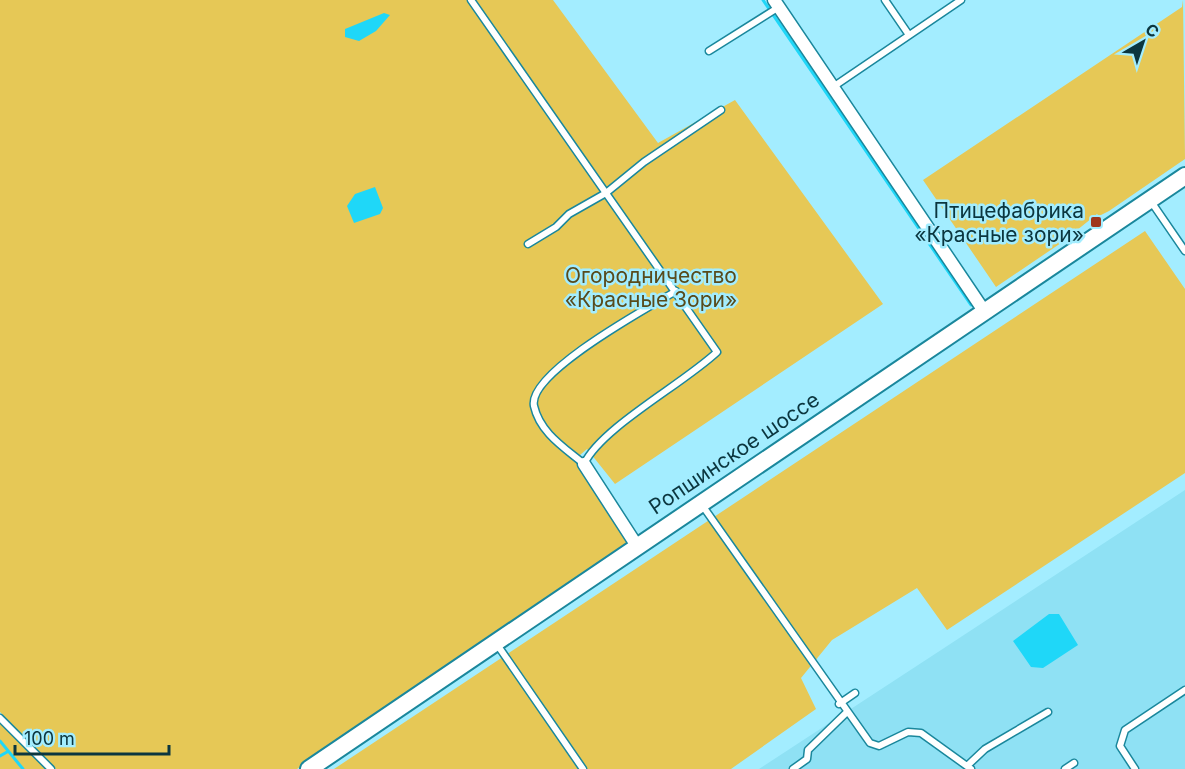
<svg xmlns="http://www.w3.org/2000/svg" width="1185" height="769" font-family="Inter,sans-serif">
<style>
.built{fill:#8fe1f4}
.green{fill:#e6c856}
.water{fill:#1fd7f8}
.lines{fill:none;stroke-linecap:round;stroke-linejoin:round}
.stream{stroke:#1fd7f8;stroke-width:3}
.service-casing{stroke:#1a879c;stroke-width:9}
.minor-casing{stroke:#1a879c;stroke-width:15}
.secondary-casing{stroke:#1a879c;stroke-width:20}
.service{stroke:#fff;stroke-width:6}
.minor{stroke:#fff;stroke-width:12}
.secondary{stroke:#fff;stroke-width:16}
.poi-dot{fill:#9f361d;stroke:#a3edff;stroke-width:2}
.labels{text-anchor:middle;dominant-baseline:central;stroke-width:5;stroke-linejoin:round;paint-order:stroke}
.poi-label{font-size:21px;fill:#0b363f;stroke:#a3edff;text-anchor:end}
.park-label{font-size:21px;fill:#584b1c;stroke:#a3edff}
.street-label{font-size:21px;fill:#0b363f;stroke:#a3edff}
</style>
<rect width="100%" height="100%" fill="#a3edff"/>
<path class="built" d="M 1185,490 L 1185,769 L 759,769 L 938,652 Z"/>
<path class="green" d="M 0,0 L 553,0 L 658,143 L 735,100 L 883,304 L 615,484 L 587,449 L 580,455 L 636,540 L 297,769 L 56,769 L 0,712 Z
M 1183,0 L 1185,159 L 1109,211 L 1099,216 L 1097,214 L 1061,243 L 996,287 L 923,180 L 1182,7 Z
M 1145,231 L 1185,289 L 1185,473 L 947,630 L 917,588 L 832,640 L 801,678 L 816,709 L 731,769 L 334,769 Z
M 0,722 L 46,769 L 0,769 Z"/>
<path class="water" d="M 384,13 L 390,15 L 376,31 L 359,41 L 345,37 L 345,29 Z
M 375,187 L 383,208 L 380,214 L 354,223 L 347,206 L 355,194 Z
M 1049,614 L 1059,614 L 1078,645 L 1043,668 L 1031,667 L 1013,641 Z"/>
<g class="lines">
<path class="stream" d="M 763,0 L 971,305
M 0,741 L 23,769
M 0,756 L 7,752"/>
<g class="service-casing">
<path id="service" d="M 471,0 L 717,352 C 683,384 602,427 584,464 C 565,448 540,433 534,406 C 527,373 649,307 676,291
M 885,0 L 909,35
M 709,51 L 779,7
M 833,87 L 961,0
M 1150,200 L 1185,251
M 528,244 L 556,227 L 569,214 L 606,193 L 644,162 L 721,110
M 702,505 L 870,743 L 879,746 L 908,732 L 921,733 L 971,769
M 496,643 L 583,769
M 839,704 L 855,693
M 0,718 L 51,769
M 967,766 L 985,749 L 1048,712
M 793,769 L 807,759 L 808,750 L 846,713
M 1065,769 L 1074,763
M 1135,769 L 1120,746 L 1125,730 L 1185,690"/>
</g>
<g class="minor-casing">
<path id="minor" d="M 774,0 L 984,311
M 584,464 L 637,546"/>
</g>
<g class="secondary-casing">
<path id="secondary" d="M 309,769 L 1185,176"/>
</g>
<use href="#service" class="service"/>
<use href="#minor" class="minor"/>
<use href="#secondary" class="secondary"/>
</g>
<rect class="poi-dot" x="1090" y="216" width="12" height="12" rx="3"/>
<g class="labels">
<g class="poi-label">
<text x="1084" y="210">Птицефабрика<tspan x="1084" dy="24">«Красные зори»</tspan></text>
</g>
<g class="park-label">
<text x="651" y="275">Огородничество<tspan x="651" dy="24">«Красные Зори»</tspan></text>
</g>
<g class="street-label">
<text transform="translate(734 453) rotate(-34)">Ропшинское шоссе</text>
</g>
</g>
<g transform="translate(1143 42) rotate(39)" stroke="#a3edff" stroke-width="4.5" paint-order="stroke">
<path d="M0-4.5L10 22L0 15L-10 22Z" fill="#0b363f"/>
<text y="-9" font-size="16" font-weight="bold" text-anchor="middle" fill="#0b363f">С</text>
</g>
<path d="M15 745v9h154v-9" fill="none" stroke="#0b363f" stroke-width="3"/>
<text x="24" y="745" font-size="18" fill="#0b363f" stroke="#a3edff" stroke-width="4.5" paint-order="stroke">100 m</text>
</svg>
